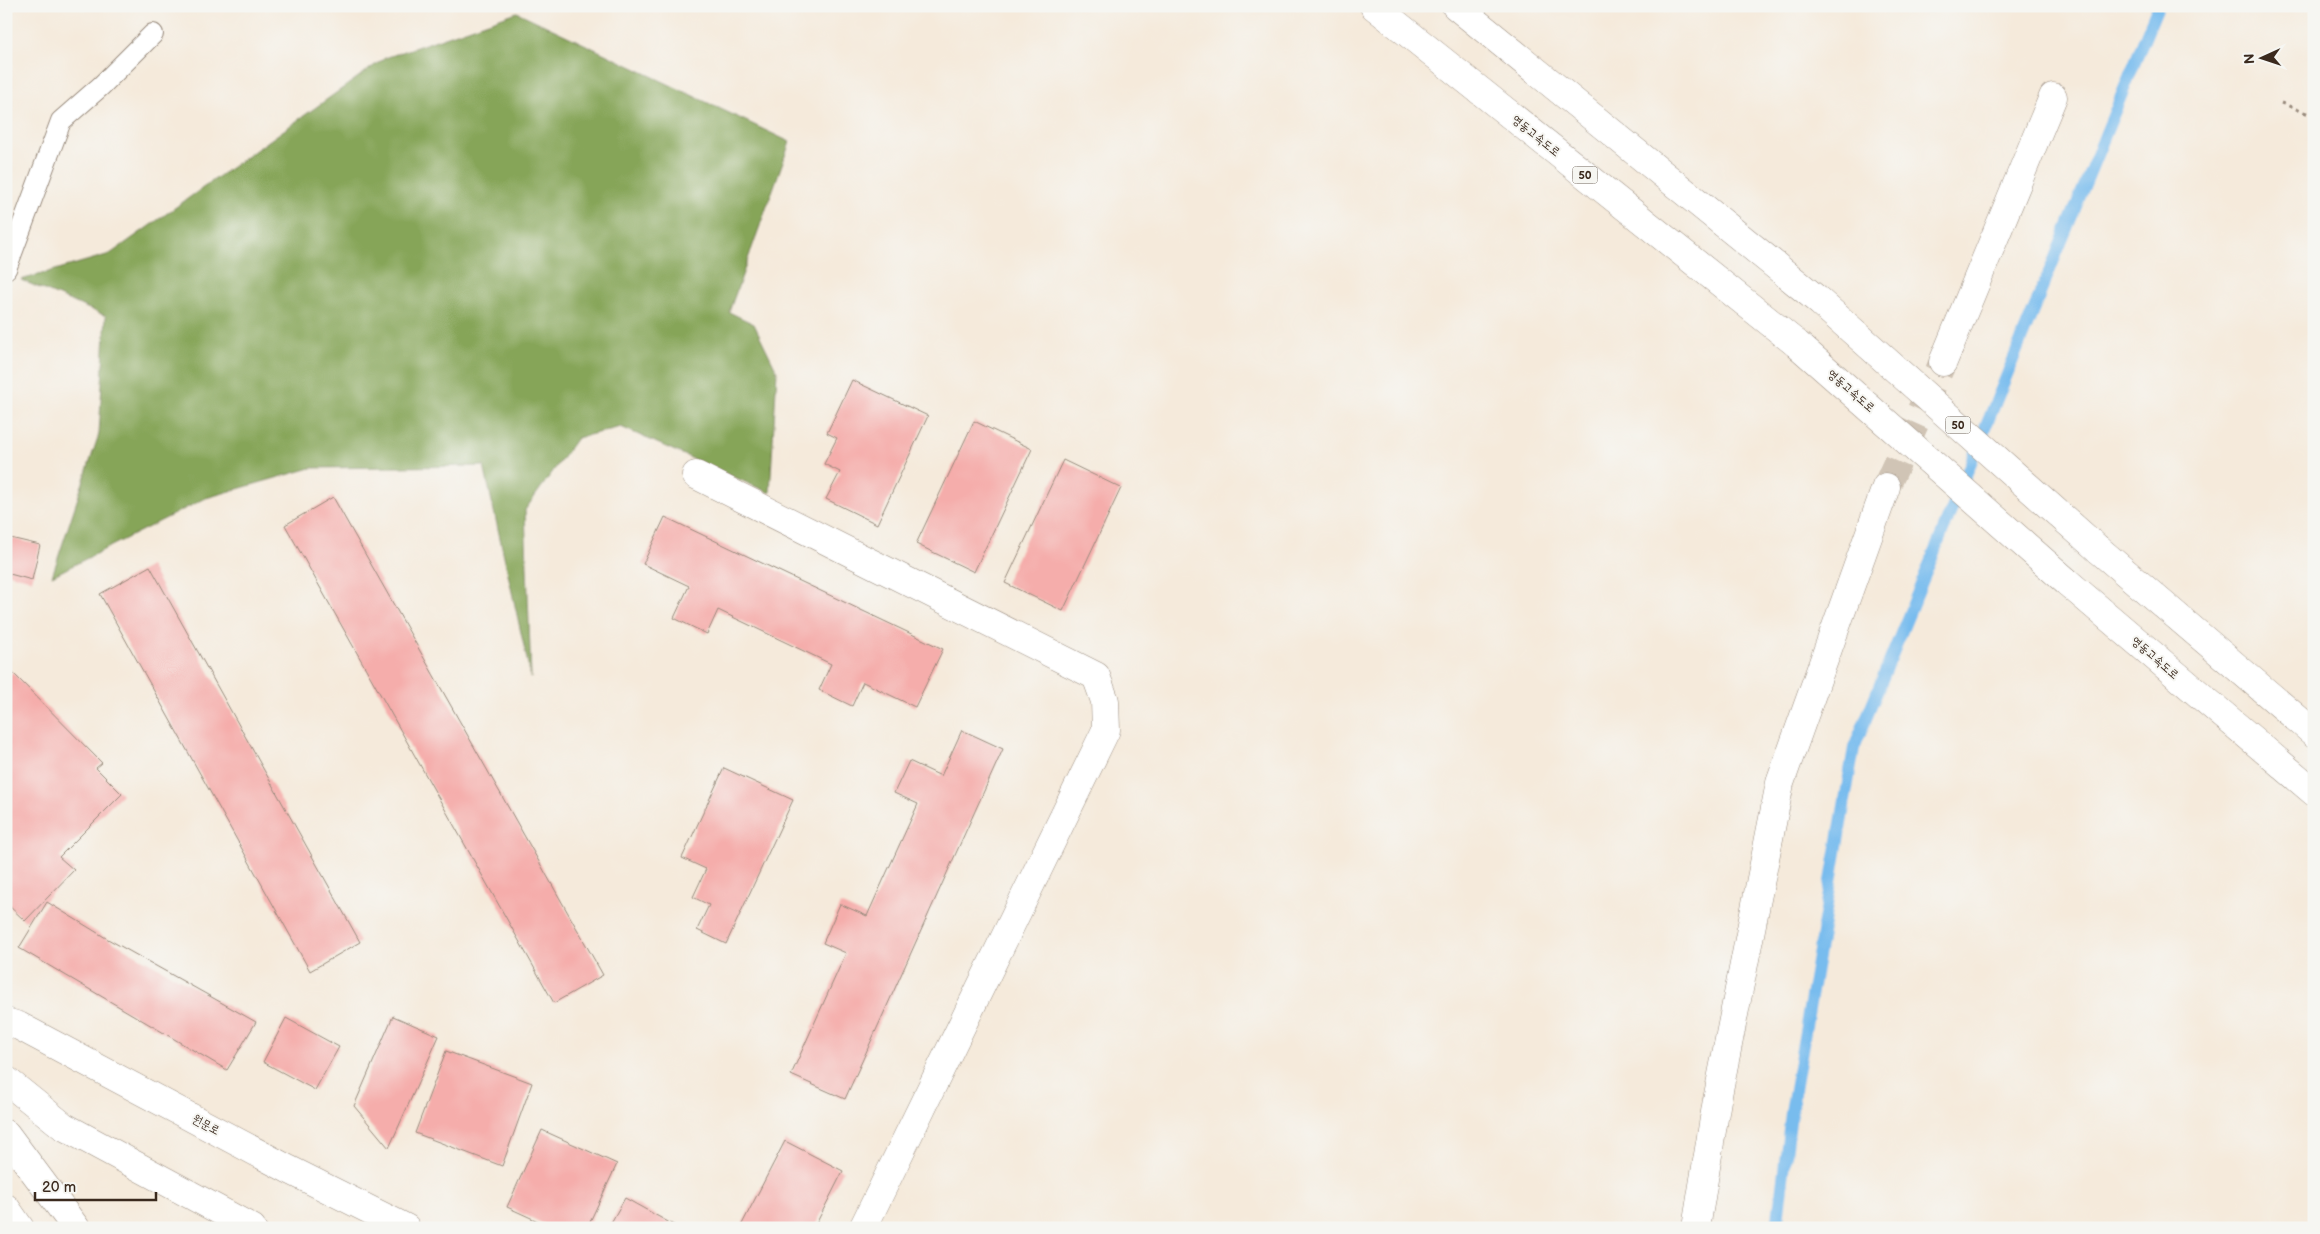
<svg xmlns="http://www.w3.org/2000/svg" width="2320" height="1234" font-family="'Balsamiq Sans','Poor Story',sans-serif">
<style>
.forest{fill:#86a558;stroke:#60683b}
.lines{fill:none;stroke-linecap:round;stroke-linejoin:round}
.stream{stroke:#78bcee;stroke-width:12}
.building{fill:#f5adab}
.street-tunnel{stroke:#d0c4b5;stroke-width:28;stroke-dasharray:28 14;stroke-linecap:butt}
.lane-casing{stroke:#988a7c;stroke-width:22}
.street-casing{stroke:#988a7c;stroke-width:29}
.secondary-casing{stroke:#988a7c;stroke-width:29}
.highway-casing{stroke:#988a7c;stroke-width:29}
.path{stroke:#988a7c;stroke-width:3;stroke-dasharray:4 4;stroke-linecap:butt}
.lane{stroke:#fff;stroke-width:20}
.street{stroke:#fff;stroke-width:28}
.secondary{stroke:#fff;stroke-width:28}
.highway{stroke:#fff;stroke-width:28}
.highway-bridge-casing{stroke:#988a7c;stroke-width:29;stroke-linecap:butt}
.highway-bridge{stroke:#fff;stroke-width:28}
.labels{text-anchor:middle;dominant-baseline:central;stroke-width:4;stroke-linejoin:round;paint-order:stroke}
.shield{fill:#f6f6f2;stroke:#73675e;stroke-width:1}
.shield-label{font-size:11px;font-weight:bold;fill:#3b2a1e}
.street-label{font-size:12px;fill:#3b2a1e;stroke:#f6f6f2}
</style>
<rect width="100%" height="100%" fill="#f6f6f2"/>
<filter id="ink" filterUnits="userSpaceOnUse"><feTurbulence type="fractalNoise" baseFrequency=".02" numOctaves="2"/><feDisplacementMap in="SourceGraphic" scale="10" xChannelSelector="R" yChannelSelector="G"/><feConvolveMatrix kernelMatrix="1 2 1 2 8 2 1 2 1" color-interpolation-filters="sRGB"/></filter>
<filter id="wash" filterUnits="userSpaceOnUse"><feTurbulence type="fractalNoise" baseFrequency=".0096" numOctaves="4" result="noise"/><feDisplacementMap in="SourceGraphic" scale="20" xChannelSelector="R" yChannelSelector="G"/><feGaussianBlur stdDeviation="1.12" result="paint"/><feColorMatrix in="noise" values="0 0 0 0 0 0 0 0 0 0 0 0 0 0 0 0 0 1.4 0 .05"/><feComposite in="paint" operator="in"/></filter>
<g filter="url(#wash)">
<rect width="100%" height="100%" fill="#f5eadb"/>
<path class="forest" d="M 517,12 L 790,142 L 729,312 L 754,324 L 777,371 L 770,493 L 621,427 L 577,438 L 525,510 L 531,678 L 484,466 L 311,468 L 206,498 L 52,576 L 99,434 L 106,316 L 21,280 L 110,254 L 385,58 Z"/>
<g class="lines">
<path class="stream" d="M 1777,1228 L 1791,1113 L 1854,748 L 2158,6"/>
</g>
<g id="blocks">
<path class="building" d="M 852,380 L 928,416 L 877,524 L 826,499 L 840,472 L 824,464 L 837,438 L 827,433 Z
M 974,421 L 1032,449 L 974,572 L 916,544 Z
M 1063,460 L 1121,488 L 1063,611 L 1005,583 Z
M 333,497 L 603,975 L 554,1003 L 285,525 Z
M 665,517 L 943,649 L 915,707 L 863,682 L 852,706 L 819,690 L 831,664 L 718,610 L 707,634 L 674,618 L 689,586 L 643,564 Z
M 6,537 L 40,545 L 32,580 L 6,573 Z
M 150,566 L 360,942 L 310,971 L 100,594 Z
M 12,672 L 102,763 L 96,768 L 122,794 L 59,857 L 74,870 L 25,921 L 6,903 L 6,678 Z
M 962,730 L 1003,749 L 845,1099 L 791,1075 L 846,953 L 823,943 L 840,904 L 867,916 L 918,804 L 894,793 L 909,761 L 941,776 Z
M 724,768 L 793,800 L 726,944 L 697,930 L 709,905 L 693,897 L 706,869 L 682,858 Z
M 47,902 L 106,938 L 256,1022 L 227,1070 L 19,948 Z
M 393,1016 L 439,1036 L 389,1148 L 354,1106 Z
M 286,1018 L 339,1047 L 315,1090 L 263,1062 Z
M 446,1051 L 532,1083 L 502,1166 L 415,1133 Z
M 542,1130 L 617,1164 L 587,1228 L 553,1228 L 507,1207 Z
M 785,1141 L 843,1171 L 814,1228 L 740,1228 Z
M 625,1198 L 679,1228 L 608,1228 Z"/>
</g>
</g>
<g filter="url(#ink)">
<use href="#blocks" fill-opacity="0" stroke="#988a7c" stroke-width="1"/>
<g class="lines">
<path class="street-tunnel" d="M 1886,487 L 1943,362"/>
<g class="lane-casing">
<path id="lane" d="M 6,269 L 61,121 L 101,86 L 153,34"/>
</g>
<g class="street-casing">
<path id="street" d="M 1943,362 L 2053,97
M 696,475 L 1096,676 L 1105,701 L 1106,730 L 863,1228
M 1696,1228 L 1717,1100 L 1780,783 L 1886,487"/>
</g>
<g class="secondary-casing">
<path id="secondary" d="M 6,1022 L 19,1026 L 288,1169 L 406,1228
M 6,1080 L 63,1126 L 252,1228"/>
</g>
<g class="highway-casing">
<path id="highway" d="M 1374,6 L 1797,344
M 1456,6 L 1819,301
M 2098,549 L 2314,733
M 2067,582 L 2314,792
M 6,1134 L 76,1228
M 6,1208 L 20,1228"/>
</g>
<path class="path" d="M 2281,103 L 2314,116"/>
<use href="#lane" class="lane"/>
<use href="#street" class="street"/>
<use href="#secondary" class="secondary"/>
<use href="#highway" class="highway"/>
<g class="highway-bridge-casing">
<path id="highway-bridge" d="M 1819,301 L 2098,549
M 1797,344 L 2067,582"/>
</g>
<use href="#highway-bridge" class="highway-bridge"/>
</g>
</g>
<g class="labels">
<g class="shield">
<rect x="1572.5" y="166.5" width="25" height="17" rx="4"/>
<rect x="1945.5" y="416.5" width="25" height="17" rx="4"/>
</g>
<g class="shield-label">
<text x="1585" y="175">50</text>
<text x="1958" y="425">50</text>
</g>
<g class="street-label">
<text transform="translate(1536 136) rotate(39)">영동고속도로</text>
<text transform="translate(1851 391) rotate(41)">영동고속도로</text>
<text transform="translate(2155 658) rotate(41)">영동고속도로</text>
<text transform="translate(206 1125) rotate(28)">원문로</text>
</g>
</g>
<rect width="2320" height="1234" fill="none" stroke="#f6f6f2" stroke-width="25"/>
<g transform="translate(2262 58) rotate(267)" stroke="#f6f6f2" stroke-width="4" paint-order="stroke">
<path d="M0-4L9 19L0 12L-9 19Z" fill="#3b2a1e"/>
<text y="-8" font-size="14" font-weight="bold" text-anchor="middle" fill="#3b2a1e">N</text>
</g>
<path d="M35 1192v8h121v-8" fill="none" stroke="#3b2a1e" stroke-width="2.5"/>
<text x="42" y="1192" font-size="15" fill="#3b2a1e" stroke="#f6f6f2" stroke-width="4" paint-order="stroke">20 m</text>
</svg>
